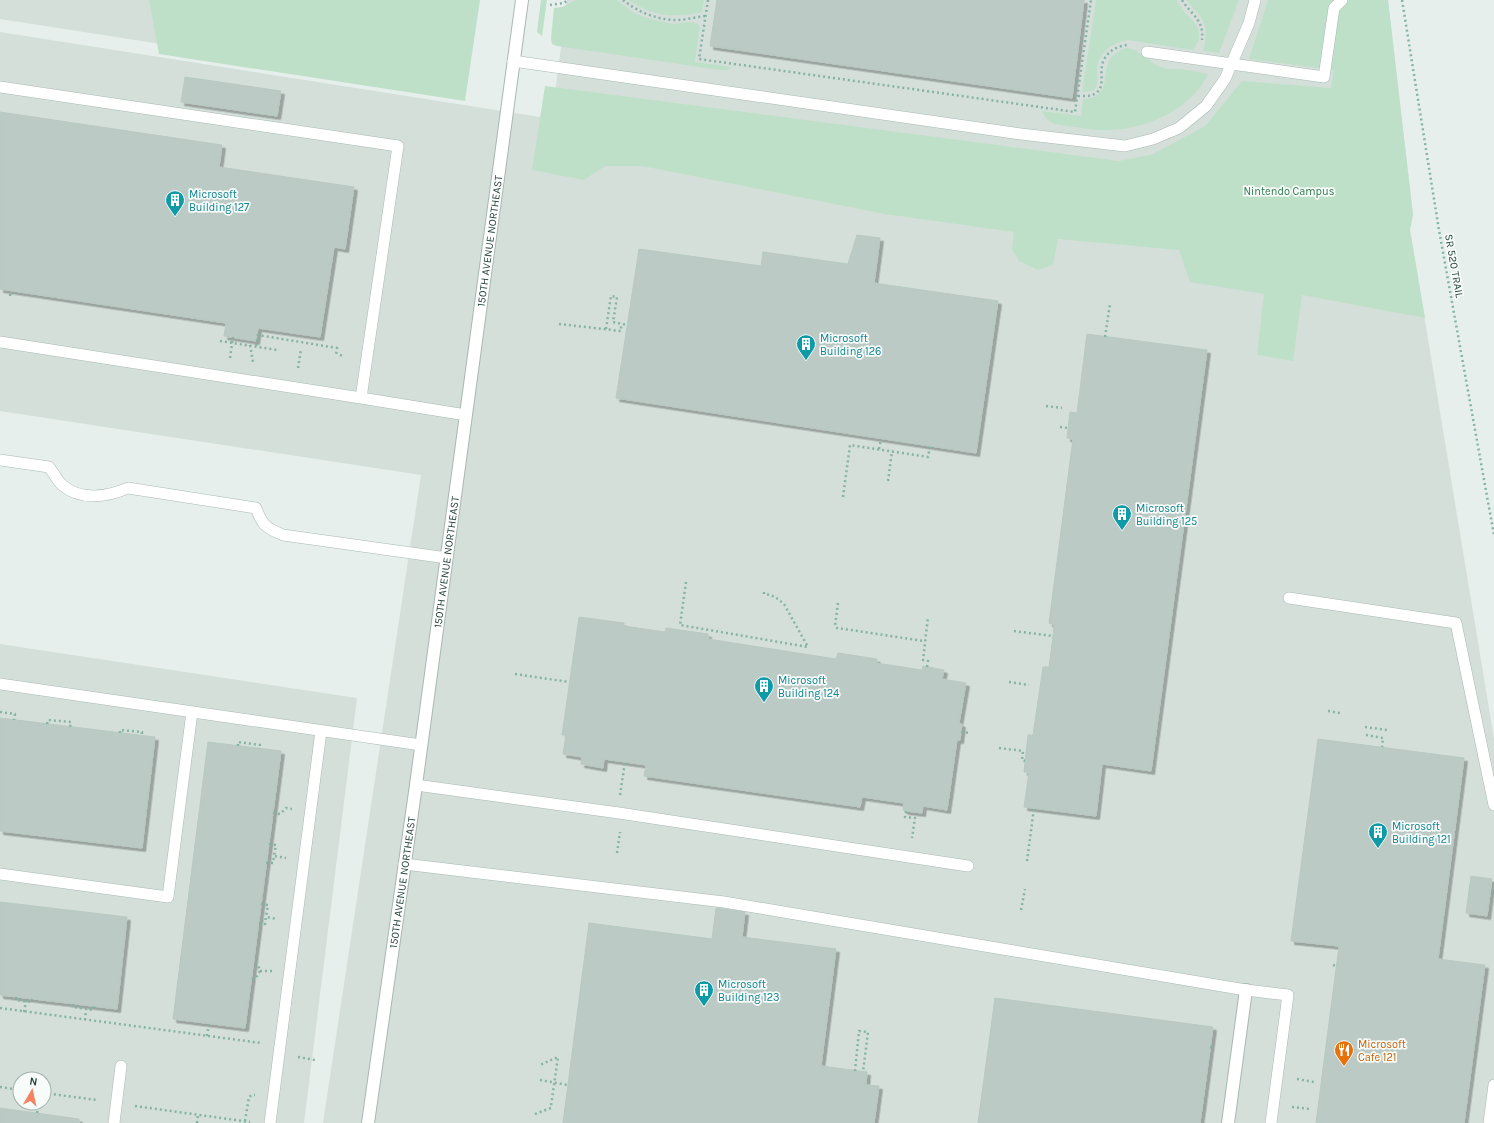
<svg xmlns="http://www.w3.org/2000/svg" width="1494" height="1123" font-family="Karla,sans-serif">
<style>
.built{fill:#d4dfda;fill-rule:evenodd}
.green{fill:#bfe0c8}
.building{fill:#bbcac4;stroke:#b8c9c2;filter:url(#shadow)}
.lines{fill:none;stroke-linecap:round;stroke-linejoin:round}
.service-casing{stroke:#a8b8b2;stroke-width:12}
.minor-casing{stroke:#a8b8b2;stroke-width:14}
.tertiary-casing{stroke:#a8b8b2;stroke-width:14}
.path{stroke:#86b3a5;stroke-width:2.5;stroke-dasharray:2 3;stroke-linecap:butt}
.service{stroke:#fff;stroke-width:11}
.minor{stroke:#fff;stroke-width:12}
.tertiary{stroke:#fff;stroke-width:12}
.labels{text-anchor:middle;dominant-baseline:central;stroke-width:3.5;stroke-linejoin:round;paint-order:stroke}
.park-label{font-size:11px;fill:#2d7a4b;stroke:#f7fbf9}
.culture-label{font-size:11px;fill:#0d838f;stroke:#f7fbf9;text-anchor:start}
.street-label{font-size:11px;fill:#24423a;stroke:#f7fbf9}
.food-label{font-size:11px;fill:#c56008;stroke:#f7fbf9;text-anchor:start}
</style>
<defs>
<filter id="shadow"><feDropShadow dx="3.5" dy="3.5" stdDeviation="0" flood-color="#0004"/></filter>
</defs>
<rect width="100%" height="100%" fill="#e6efeb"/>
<path class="built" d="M 0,0 L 468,0 L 456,90 L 0,19 Z
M 567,0 L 1388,0 L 1413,215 L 554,101 Z
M 0,32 L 553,119 L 1410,230 L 1494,739 L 1494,1123 L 323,1123 L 421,475 L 0,411 Z
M 0,644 L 357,698 L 304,1123 L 0,1123 ZM 20,1079 L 44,1079 L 44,1103 L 20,1103 Z"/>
<path class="green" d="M 149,0 L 480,0 L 465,101 L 159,54 Z
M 541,0 L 547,0 L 542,36 L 537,32 Z
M 576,0 L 617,0 L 631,11 L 643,17 L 672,24 L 693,22 L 700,25 L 695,62 L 732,67 L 727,70 L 720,70 L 557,46 L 552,44 L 551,38 L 554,8 L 562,7 Z
M 628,0 L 704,0 L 702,12 C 673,18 654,17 628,0 Z
M 1096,0 L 1177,0 C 1185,20 1211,25 1193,50 L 1128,40 C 1111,43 1098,53 1097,71 C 1097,76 1099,82 1096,87 C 1094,92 1088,92 1082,92 Z
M 1186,0 L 1239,0 L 1219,53 L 1203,51 C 1206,40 1208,28 1201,17 C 1197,11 1190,6 1186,0 Z
M 1268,0 L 1388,0 L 1413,215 L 1410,230 L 1425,318 L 1302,295 L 1293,361 L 1257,355 L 1264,294 L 1190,282 L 1179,250 L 1058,239 L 1053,265 L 1038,270 L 1019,261 L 1012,249 L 1014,232 L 885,214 L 642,166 L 605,166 L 584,180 L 532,170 L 545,86 L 1119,161 L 1153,154 L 1205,126 L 1242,81 L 1331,88 L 1334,70 L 1249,59 Z
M 1126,48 C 1143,50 1147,62 1161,67 C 1168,70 1173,69 1180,69 C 1189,70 1199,72 1208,74 C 1192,108 1148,129 1111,130 C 1099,131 1087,129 1075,127 C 1061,125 1047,126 1042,111 L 1081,116 L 1083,99 C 1122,97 1089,60 1126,48 Z"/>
<path class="building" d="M 717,0 L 1084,0 L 1072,98 L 710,46 Z
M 185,77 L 281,91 L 277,116 L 181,102 Z
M 0,112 L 222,145 L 219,167 L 354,187 L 345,249 L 334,247 L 320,337 L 258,328 L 256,341 L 224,336 L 226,323 L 0,289 Z
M 857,235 L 880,238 L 874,283 L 998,301 L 976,453 L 616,398 L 639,249 L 761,266 L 763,252 L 848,264 Z
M 1087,334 L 1207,350 L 1151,771 L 1102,764 L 1096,816 L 1024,807 L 1029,772 L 1024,772 L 1028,735 L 1033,735 L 1043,667 L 1049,667 L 1053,636 L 1054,625 L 1049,623 L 1073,439 L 1067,438 L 1070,412 L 1077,413 Z
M 579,617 L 624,623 L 624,626 L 665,632 L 666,628 L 708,634 L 708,639 L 836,659 L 838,653 L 877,659 L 876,663 L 922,670 L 923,666 L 944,670 L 942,679 L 966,683 L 959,723 L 962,724 L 960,740 L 957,740 L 947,810 L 923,806 L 922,813 L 906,811 L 903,810 L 904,803 L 862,797 L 860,807 L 644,776 L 646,765 L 604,759 L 603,768 L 581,764 L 582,757 L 563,754 L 566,735 L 562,735 Z
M 0,718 L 155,737 L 142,848 L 0,831 Z
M 1318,739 L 1464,758 L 1438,959 L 1485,965 L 1464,1123 L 1316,1123 L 1339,946 L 1291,941 Z
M 208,742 L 281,751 L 245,1028 L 173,1019 Z
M 1471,876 L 1492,879 L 1487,916 L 1466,913 Z
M 0,902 L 127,917 L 117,1009 L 0,995 Z
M 716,908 L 745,912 L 742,937 L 836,949 L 821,1066 L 867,1072 L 866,1085 L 879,1086 L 874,1123 L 563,1123 L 589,923 L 712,939 Z
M 995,998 L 1213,1027 L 1200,1123 L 978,1123 Z
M 0,1108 L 79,1119 L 79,1123 L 0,1123 Z"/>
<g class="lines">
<g class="service-casing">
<path id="service" d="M 1147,52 L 1324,77 L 1334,8 L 1342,0
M 513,61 L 1021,134 L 1125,146 L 1153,139 L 1179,128 L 1206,106 L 1225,79 L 1249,23 L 1255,0
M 0,87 L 398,146 L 361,398 L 0,342
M 361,398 L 466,415
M 0,460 L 49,467 C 53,472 57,480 62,485 C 81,501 107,497 128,488 L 256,508 C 262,525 266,528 283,535 L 447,558
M 1289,598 L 1456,623 L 1494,805
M 0,684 L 421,745
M 416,785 L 619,813 L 968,866
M 404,864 L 724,902 L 1246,990 L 1288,995 L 1271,1123
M 0,874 L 168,897 L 192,712
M 114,1123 L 121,1066
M 270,1123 L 321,731
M 1489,1123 L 1494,1085"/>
</g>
<g class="minor-casing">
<g id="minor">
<path id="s1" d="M 416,785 L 522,0"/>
<path d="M 1228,1123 L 1246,990"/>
</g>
</g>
<g class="tertiary-casing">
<g id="tertiary">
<path id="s2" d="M 368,1123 L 416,785"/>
</g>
</g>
<path class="path" d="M 623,0 C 638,12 657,20 677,20 C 686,20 696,17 705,16
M 708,0 L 699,59 L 1075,112 L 1091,0
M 1182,0 C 1192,16 1204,19 1202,40
M 1402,0 L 1439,230 L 1494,535
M 550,5 L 564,3 L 568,0
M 1078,96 C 1084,96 1090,97 1096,93 C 1105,87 1100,75 1102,66 C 1104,53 1117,45 1129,45
M 10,296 L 11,291
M 559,324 L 621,331 L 621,324
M 606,329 L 611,296 L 617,297 L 613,322 L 627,325
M 1105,337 L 1110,304
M 220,341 L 277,350
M 250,345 L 253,362
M 256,346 L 258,335 L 337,348 L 336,355
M 340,355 L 343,356
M 230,358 L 233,337
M 298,368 L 301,349
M 1046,406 L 1062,408
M 1060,427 L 1068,428
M 879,449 L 881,439
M 888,481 L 892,451
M 843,497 L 850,445 L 928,457 L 930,446
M 686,582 L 680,625 L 808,647
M 764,592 L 764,594 C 773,595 777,598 784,604 L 808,647
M 838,603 L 835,626 L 837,628 L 924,641
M 1014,631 L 1053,636
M 927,667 L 928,661 L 923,660 L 928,617
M 515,674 L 569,682
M 1009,682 L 1029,685
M 1328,711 L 1340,713
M 0,712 L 15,714 L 14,720
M 47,724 L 48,720 L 71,722 L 70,727
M 1365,727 L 1387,730
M 961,732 L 971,733
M 120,733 L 120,730 L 142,732 L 142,735
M 1366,735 L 1383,738 L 1382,747
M 238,746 L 238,742 L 260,745 L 259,749
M 999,748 L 1023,751 L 1022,760 L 1025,761
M 620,795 L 625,762
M 906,811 L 905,817 L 915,818 L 912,838
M 273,813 L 280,814 L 286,808 L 292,809
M 269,844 L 276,845 L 274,856
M 617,853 L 620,832
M 1027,861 L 1034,808
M 266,863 L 273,863 L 274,856 L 286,858
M 261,904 L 268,905 L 266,917
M 1021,910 L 1025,889
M 259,923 L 265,924 L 266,917 L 277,919
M 1333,965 L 1336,966
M 260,971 L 272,971
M 252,979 L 256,978 L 260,971 L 258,965 L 254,961
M 16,997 L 16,1000 L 31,1002 L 32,999
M 73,1004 L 73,1007 L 93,1010 L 94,1006
M 0,1008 L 261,1043
M 24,1012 L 26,1001
M 85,1020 L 86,1009
M 207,1036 L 209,1023
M 1210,1047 L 1214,1048
M 298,1057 L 315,1060
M 855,1071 L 859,1031 L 868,1032 L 863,1072
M 1297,1079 L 1314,1082
M 540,1080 L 568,1085
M 0,1087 L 20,1090
M 44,1093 L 97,1100
M 135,1106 L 250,1122
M 1292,1107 L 1310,1109
M 37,1113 L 39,1103
M 535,1114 L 551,1108 L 551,1106 L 558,1057 L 540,1065
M 245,1121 L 249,1097 L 252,1095 L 255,1095
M 197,1123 L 198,1114"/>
<use href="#service" class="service"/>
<use href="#minor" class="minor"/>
<use href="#tertiary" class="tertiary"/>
</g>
<defs>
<g id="building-pin" transform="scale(1)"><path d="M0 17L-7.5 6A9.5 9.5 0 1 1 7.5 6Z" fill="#0f9aa8" stroke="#f7fbf9"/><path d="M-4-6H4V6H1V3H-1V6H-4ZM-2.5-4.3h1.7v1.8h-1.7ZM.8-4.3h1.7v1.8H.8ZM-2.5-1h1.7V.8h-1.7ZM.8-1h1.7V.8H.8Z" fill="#fff"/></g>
<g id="restaurant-pin" transform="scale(1)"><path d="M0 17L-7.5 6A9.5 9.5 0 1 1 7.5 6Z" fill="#e8710a" stroke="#f7fbf9"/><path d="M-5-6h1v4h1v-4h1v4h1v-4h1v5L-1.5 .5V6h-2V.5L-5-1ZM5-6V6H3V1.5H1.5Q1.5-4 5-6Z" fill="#fff"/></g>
</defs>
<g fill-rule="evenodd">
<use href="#building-pin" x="175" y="200"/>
<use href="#building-pin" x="806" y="344"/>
<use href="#building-pin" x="1122" y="514"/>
<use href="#building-pin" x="764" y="686"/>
<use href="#building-pin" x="1378" y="832"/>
<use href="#building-pin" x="704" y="990"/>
<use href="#restaurant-pin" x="1344" y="1050"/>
</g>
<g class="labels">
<g class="park-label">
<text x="1289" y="191">Nintendo Campus</text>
</g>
<g class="culture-label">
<text x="189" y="194">Microsoft<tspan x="189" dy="13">Building 127</tspan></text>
<text x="820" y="338">Microsoft<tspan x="820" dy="13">Building 126</tspan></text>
<text x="1136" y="508">Microsoft<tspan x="1136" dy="13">Building 125</tspan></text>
<text x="778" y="680">Microsoft<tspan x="778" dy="13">Building 124</tspan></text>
<text x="1392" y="826">Microsoft<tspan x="1392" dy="13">Building 121</tspan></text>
<text x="718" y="984">Microsoft<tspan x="718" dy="13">Building 123</tspan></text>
</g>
<g class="street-label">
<text stroke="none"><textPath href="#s1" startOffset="549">150TH AVENUE NORTHEAST</textPath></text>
<text transform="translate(1454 266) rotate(80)">SR 520 TRAIL</text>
<text stroke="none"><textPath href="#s1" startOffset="225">150TH AVENUE NORTHEAST</textPath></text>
<text stroke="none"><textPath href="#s2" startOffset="243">150TH AVENUE NORTHEAST</textPath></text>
</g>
<g class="food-label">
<text x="1358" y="1044">Microsoft<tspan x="1358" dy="13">Cafe 121</tspan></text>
</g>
</g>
<g transform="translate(32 1091) rotate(9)"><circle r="19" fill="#f7fbf9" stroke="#a3b1ad"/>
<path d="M0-3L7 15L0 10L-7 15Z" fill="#f4845f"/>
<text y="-6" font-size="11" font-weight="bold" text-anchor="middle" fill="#24423a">N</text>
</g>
</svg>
